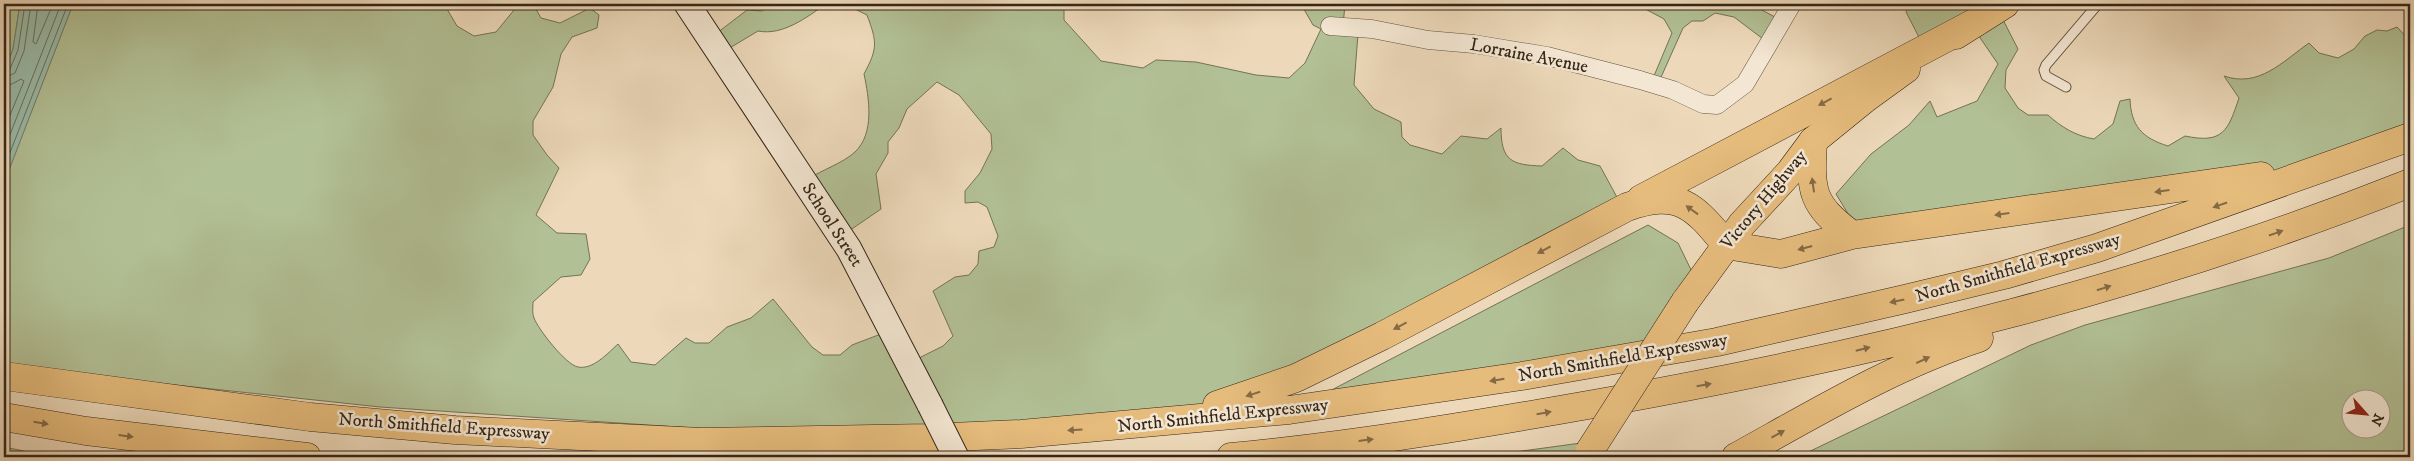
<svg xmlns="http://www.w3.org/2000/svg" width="2414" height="461" font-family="'IM FELL DW Pica',serif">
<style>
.green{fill:#b2c095;stroke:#737356;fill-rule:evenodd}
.water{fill:#9abba9;stroke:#717f6f}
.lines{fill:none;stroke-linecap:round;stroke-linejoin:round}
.shore{stroke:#677060;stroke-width:1}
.lane-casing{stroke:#625340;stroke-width:11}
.street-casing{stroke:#625340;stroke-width:19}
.secondary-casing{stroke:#342618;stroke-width:27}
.primary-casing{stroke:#342618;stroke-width:29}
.highway-casing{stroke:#342618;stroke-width:29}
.lane{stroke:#f3e6d2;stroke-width:9}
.street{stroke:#f3e6d2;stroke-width:18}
.secondary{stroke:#f3e6d2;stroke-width:25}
.primary{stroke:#e6bc7d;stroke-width:28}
.highway{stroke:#e6bc7d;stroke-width:28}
.secondary-bridge-casing{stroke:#342618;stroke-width:27;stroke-linecap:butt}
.primary-bridge-casing{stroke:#342618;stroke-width:29;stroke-linecap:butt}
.secondary-bridge{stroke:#f3e6d2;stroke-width:25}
.primary-bridge{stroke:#e6bc7d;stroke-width:28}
.oneway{fill:#846a45}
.labels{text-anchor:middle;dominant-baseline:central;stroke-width:5;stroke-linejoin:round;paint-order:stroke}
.street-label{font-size:18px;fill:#342618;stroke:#f3e6d2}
</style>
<rect width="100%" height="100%" fill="#edd9ba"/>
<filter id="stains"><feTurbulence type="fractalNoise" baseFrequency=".004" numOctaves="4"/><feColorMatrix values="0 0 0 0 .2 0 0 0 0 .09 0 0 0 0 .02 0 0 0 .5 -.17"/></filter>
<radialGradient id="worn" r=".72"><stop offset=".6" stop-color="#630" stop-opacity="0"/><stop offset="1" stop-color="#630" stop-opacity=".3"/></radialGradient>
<path class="green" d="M 4,4 L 20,4 L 13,49 L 4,72 Z
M 73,4 L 444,4 L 457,26 L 474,36 L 496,32 L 514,10 L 512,4 L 533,4 L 541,18 L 560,23 L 590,8 L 599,15 L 597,28 L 572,37 L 561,54 L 553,87 L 533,121 L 533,135 L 547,155 L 559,168 L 536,215 L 557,233 L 586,234 L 590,259 L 581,275 L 561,277 L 533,302 C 533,307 532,314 534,318 C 538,329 566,365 578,367 C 593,370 608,353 618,344 L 631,362 L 655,365 L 686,338 L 695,343 L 709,343 L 727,327 L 751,318 L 773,299 L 812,347 L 823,355 L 840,355 L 852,345 L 894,329 L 915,360 L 943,346 L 953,336 L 933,291 L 955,277 L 969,275 L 978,264 L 979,251 L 994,247 L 998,236 L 987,207 L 978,202 L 965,203 L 965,191 L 980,173 L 992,149 L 991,134 L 959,95 L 937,82 L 907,109 L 899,128 L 888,142 L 888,153 L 876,174 L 881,209 L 843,235 L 808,179 C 822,170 843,163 855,152 C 875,133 869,98 864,74 C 878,48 877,42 867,15 L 845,4 L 1064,4 L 1064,20 L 1101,61 L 1143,68 L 1156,60 L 1196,62 L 1256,75 L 1289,78 L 1305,63 L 1321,29 L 1313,25 L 1301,4 L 1345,4 L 1343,26 L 1358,34 L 1354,85 L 1374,109 L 1401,122 L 1402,137 L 1410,145 L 1442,154 L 1461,136 L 1487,139 L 1501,128 C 1501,161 1512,165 1542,166 L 1563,148 L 1578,160 L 1600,166 L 1619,201 L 1332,356 L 1213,405 L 1142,424 L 768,433 L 380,407 L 73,374 L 4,365 L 4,182 Z
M 770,4 L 826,4 C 807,17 783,36 758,31 L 723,52 L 713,36 L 747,10 L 762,11 Z
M 1636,4 L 1751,4 L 1784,22 L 1771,45 L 1734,17 L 1715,13 L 1703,21 L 1692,21 L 1683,28 L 1658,84 L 1651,83 L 1672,33 L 1664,19 Z
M 1910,4 L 2009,4 L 2000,14 L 2018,49 L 2006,70 L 2005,88 L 2018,108 L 2028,115 L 2048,115 C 2061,127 2076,136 2094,139 L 2113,124 L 2120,101 L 2130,99 C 2131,126 2142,138 2168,146 L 2185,136 C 2223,144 2228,131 2239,98 L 2224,76 C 2259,88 2282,62 2309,43 L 2319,53 L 2338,58 L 2354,49 L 2365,36 L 2377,30 L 2387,31 L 2397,27 L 2410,41 L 2410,126 L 2310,168 L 1853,222 L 1836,194 L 1871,154 L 1909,125 L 1930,101 L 1937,117 L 1977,101 L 1998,64 L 1974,29 L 1924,47 L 1906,12 Z
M 1648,225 L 1678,243 L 1695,278 L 1649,349 L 1322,395 Z
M 2410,225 L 2410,457 L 1798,457 L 2031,345 L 2085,325 L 2329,258 ZM 2352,398 L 2382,398 L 2382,428 L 2352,428 Z
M 1581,443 L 1570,457 L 1478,457 Z
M 4,447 L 53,457 L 4,457 Z"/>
<path class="water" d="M 20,4 L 73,4 L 4,183 L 4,72 L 13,49 Z"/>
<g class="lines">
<path class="shore" d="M 38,4 L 33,42 L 36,44 L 53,4
M 4,72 L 10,69 L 18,50 L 25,4
M 4,78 L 15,73 L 24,51 L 31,4
M 4,85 L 12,84 L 21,79 L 24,81 L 4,130
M 4,150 L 61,4
M 4,168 L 68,4"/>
<g class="lane-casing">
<path id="lane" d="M 2066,87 L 2046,76 L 2044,70 L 2046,65 L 2098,4"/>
</g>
<g class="street-casing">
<path id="street" d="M 1330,26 L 1372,29 L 1428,40 L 1474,44 L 1547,56 L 1640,80 L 1673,90 L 1703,104 L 1717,105 L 1745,84 L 1792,4"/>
</g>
<g class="secondary-casing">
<path id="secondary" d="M 687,4 L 849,249 L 930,405"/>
</g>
<g class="primary-casing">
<path id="primary" d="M 1956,35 L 2005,4
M 1685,302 L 1742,224 L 1790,172 L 1813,141 L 1866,98 L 1906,69"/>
</g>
<g class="highway-casing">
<path id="highway" d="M 1813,141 C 1810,192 1811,204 1852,235
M 1641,199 L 1976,22
M 4,376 L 310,417 L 455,430 L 701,442 L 928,438 L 1021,434 L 1289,410 L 1522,376 L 1717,342 L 1905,299 L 2004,275 L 2097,248 L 2410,137
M 1217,405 L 1296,378 L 1382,336 L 1627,207 C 1678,189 1694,205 1726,245 L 1781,254 L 1852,235 L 2261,176
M 4,417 L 86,431 L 307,457
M 1231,457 C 1357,445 1481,424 1605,402 C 1879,353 2151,286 2410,183
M 1736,457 C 1814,414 1893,366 1979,338"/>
</g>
<use href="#lane" class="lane"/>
<use href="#street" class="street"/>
<use href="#secondary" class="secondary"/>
<use href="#primary" class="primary"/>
<use href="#highway" class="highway"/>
<g class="secondary-bridge-casing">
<path id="secondary-bridge" d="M 930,405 L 956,457"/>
</g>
<g class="primary-bridge-casing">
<path id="primary-bridge" d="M 1589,452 L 1685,302"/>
</g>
<use href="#secondary-bridge" class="secondary-bridge"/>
<use href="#primary-bridge" class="primary-bridge"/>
</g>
<defs><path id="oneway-solid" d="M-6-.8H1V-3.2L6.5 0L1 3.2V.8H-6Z" transform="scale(1.25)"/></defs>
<g class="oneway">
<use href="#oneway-solid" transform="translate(1825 102) rotate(152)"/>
<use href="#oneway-solid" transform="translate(1813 185) rotate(-98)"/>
<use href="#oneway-solid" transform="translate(2162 191) rotate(172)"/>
<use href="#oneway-solid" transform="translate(2220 205) rotate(161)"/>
<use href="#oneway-solid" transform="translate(1692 210) rotate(-144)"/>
<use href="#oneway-solid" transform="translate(2002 214) rotate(172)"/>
<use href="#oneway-solid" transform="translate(2276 233) rotate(-19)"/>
<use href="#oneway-solid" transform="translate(1805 248) rotate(165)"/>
<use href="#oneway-solid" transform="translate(1544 250) rotate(152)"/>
<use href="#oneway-solid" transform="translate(2104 288) rotate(-17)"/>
<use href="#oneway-solid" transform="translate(1897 301) rotate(168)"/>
<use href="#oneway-solid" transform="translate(1400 326) rotate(152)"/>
<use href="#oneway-solid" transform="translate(1863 349) rotate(-14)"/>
<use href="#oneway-solid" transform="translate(1923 360) rotate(-25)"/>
<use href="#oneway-solid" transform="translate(1497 380) rotate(171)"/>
<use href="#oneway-solid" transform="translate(1704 385) rotate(-10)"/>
<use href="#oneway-solid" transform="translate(1253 394) rotate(162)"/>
<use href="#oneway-solid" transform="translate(1544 413) rotate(-10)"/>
<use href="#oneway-solid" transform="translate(41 423) rotate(9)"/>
<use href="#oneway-solid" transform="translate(1075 430) rotate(176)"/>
<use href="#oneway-solid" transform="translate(1778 434) rotate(-29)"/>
<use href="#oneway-solid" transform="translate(126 436) rotate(7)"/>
<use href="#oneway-solid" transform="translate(1366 440) rotate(-7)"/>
</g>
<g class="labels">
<g class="street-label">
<text transform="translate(1529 56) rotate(11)">Lorraine Avenue</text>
<text transform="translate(1764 200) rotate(-50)">Victory Highway</text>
<text transform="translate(832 225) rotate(57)">School Street</text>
<text transform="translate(2018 268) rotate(-16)">North Smithfield Expressway</text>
<text transform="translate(1623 358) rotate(-10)">North Smithfield Expressway</text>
<text transform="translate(1223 416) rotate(-6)">North Smithfield Expressway</text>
<text transform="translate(444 427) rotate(4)">North Smithfield Expressway</text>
</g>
</g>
<rect width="2414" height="461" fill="none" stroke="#edd9ba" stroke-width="20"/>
<rect x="5" y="5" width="2404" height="451" fill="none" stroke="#342618" stroke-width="2.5"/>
<rect x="10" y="10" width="2394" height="441" fill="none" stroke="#342618"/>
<g transform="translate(2366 414) rotate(117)"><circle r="24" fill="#f3e6d2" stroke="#a79988"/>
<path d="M0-4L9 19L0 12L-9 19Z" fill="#8f2418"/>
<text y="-8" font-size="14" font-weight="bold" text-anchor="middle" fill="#342618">N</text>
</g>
<rect width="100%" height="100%" filter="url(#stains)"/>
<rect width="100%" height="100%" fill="url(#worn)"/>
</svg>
